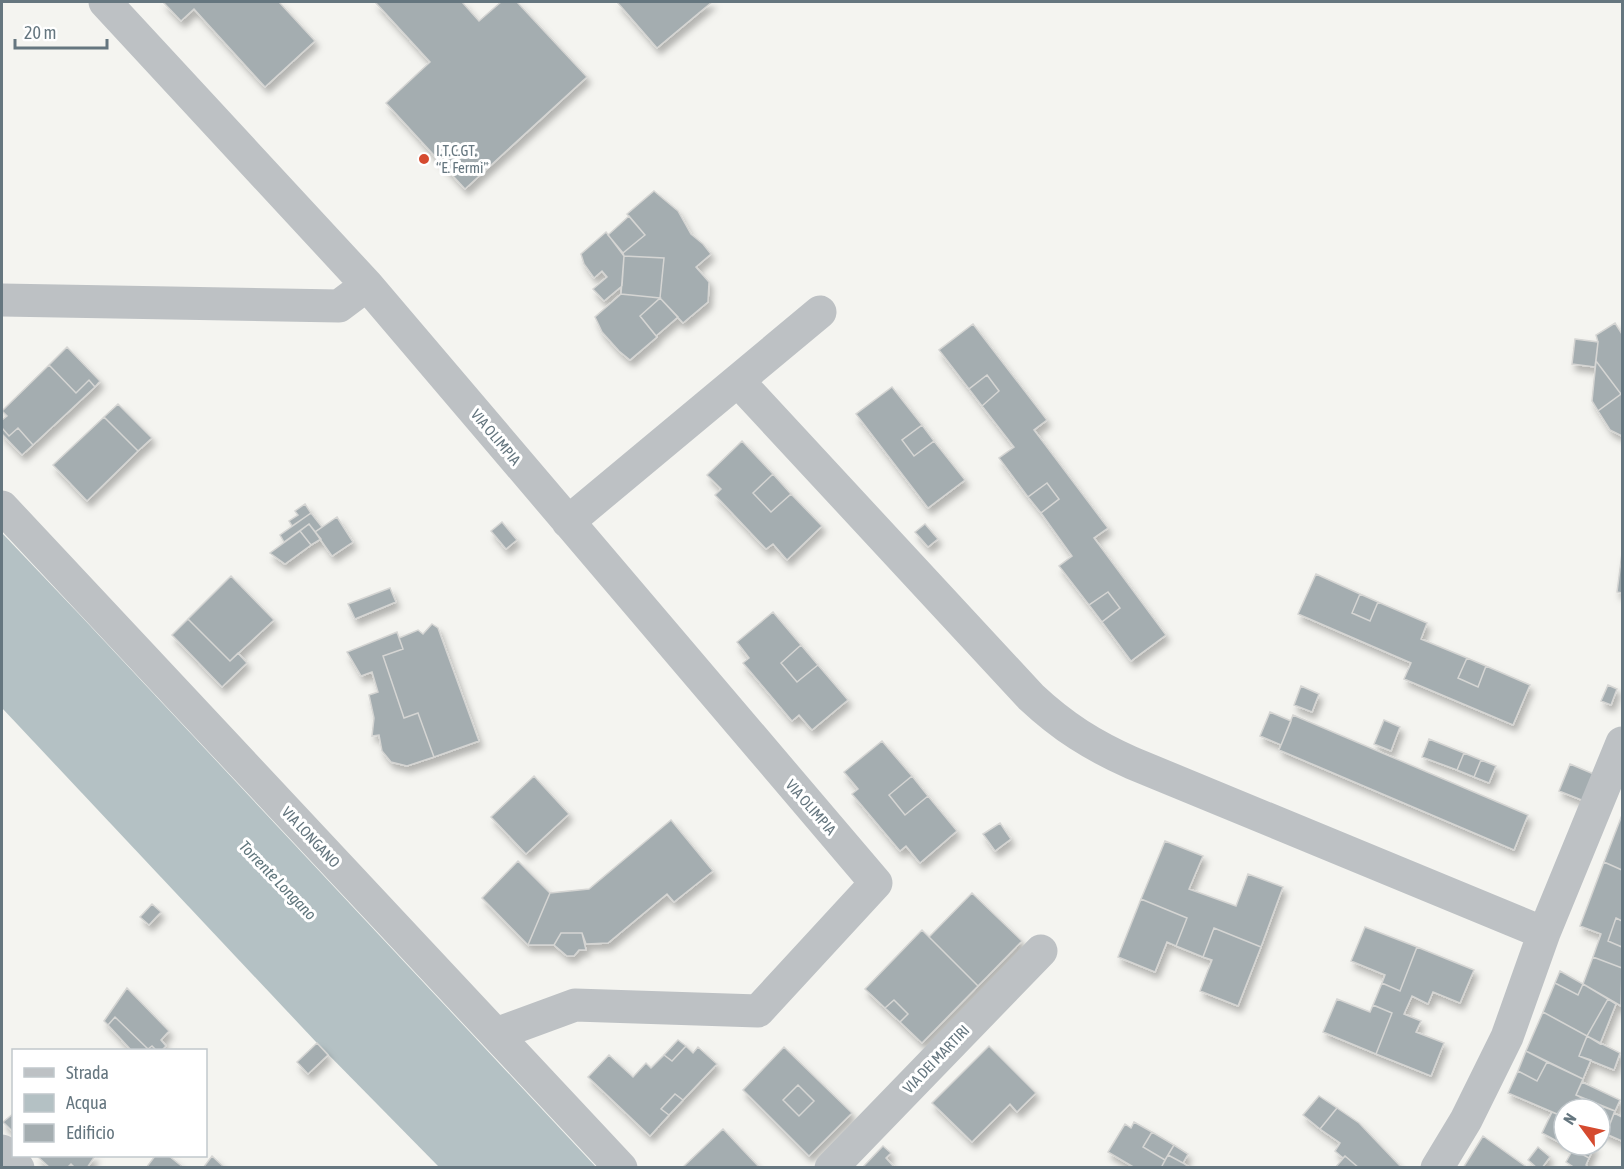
<svg xmlns="http://www.w3.org/2000/svg" width="1624" height="1169" font-family="'Asap Condensed',sans-serif">
<style>
.water{fill:#b4c1c4}
.building{fill:#a4adb0;stroke:#d5d5d3;stroke-width:1.5;filter:url(#shadow)}
.lines{fill:none;stroke-linecap:round;stroke-linejoin:round}
.minor{stroke:#bdc1c4;stroke-width:33}
.poi-dot{fill:#d54a2f;stroke:#fff;stroke-width:2}
.labels{text-anchor:middle;dominant-baseline:central;stroke-width:6;stroke-linejoin:round;paint-order:stroke}
.poi-label{font-size:15px;fill:#65767f;stroke:#fff;text-anchor:start}
.street-label{font-size:15px;fill:#65767f;stroke:#fff}
.water-label{font-size:16px;font-style:italic;fill:#61777d;stroke:#fff}
</style>
<defs>
<filter id="shadow"><feDropShadow dx="3.5" dy="6" stdDeviation="3" flood-color="#0004"/></filter>
</defs>
<rect width="100%" height="100%" fill="#f4f4f0"/>
<path class="water" d="M 2,533 L 80,615 L 596,1167 L 439,1167 L 317,1043 L 2,708 Z"/>
<path class="building" d="M 163,2 L 279,2 L 315,41 L 265,87 L 194,9 L 181,21 Z
M 375,2 L 462,2 L 479,21 L 501,2 L 517,2 L 587,77 L 465,189 L 386,103 L 430,62 Z
M 617,2 L 712,2 L 657,48 Z
M 654,191 L 678,211 L 691,234 L 703,244 L 711,254 L 696,267 L 709,282 L 708,302 L 683,323 L 660,298 L 664,258 L 624,256 L 623,253 L 645,235 L 627,214 Z
M 629,216 L 645,235 L 623,253 L 608,235 Z
M 606,232 L 624,256 L 622,286 L 604,301 L 593,289 L 607,277 L 602,271 L 594,278 L 584,264 L 581,254 Z
M 624,256 L 664,258 L 660,298 L 621,294 Z
M 621,294 L 660,298 L 640,316 L 657,337 L 630,360 L 619,351 L 602,332 L 595,317 Z
M 660,298 L 678,317 L 656,336 L 640,316 Z
M 1615,323 L 1622,334 L 1622,436 L 1610,430 L 1598,411 L 1621,394 L 1596,361 L 1598,342 L 1596,335 Z
M 973,324 L 1047,420 L 1034,430 L 1108,528 L 1094,538 L 1166,635 L 1131,661 L 1102,622 L 1120,608 L 1108,592 L 1089,605 L 1059,566 L 1072,556 L 1041,513 L 1059,499 L 1047,483 L 1028,497 L 999,458 L 1014,447 L 982,406 L 999,391 L 987,375 L 969,389 L 939,350 Z
M 1575,339 L 1598,342 L 1595,367 L 1572,364 Z
M 67,347 L 100,381 L 95,387 L 89,380 L 76,393 L 49,365 Z
M 1596,361 L 1621,394 L 1598,411 L 1592,401 Z
M 49,365 L 76,393 L 89,380 L 95,387 L 33,445 L 18,428 L 9,436 L 2,428 L 2,420 L 7,416 L 2,411 Z
M 987,375 L 999,391 L 982,406 L 969,389 Z
M 892,387 L 922,425 L 902,440 L 914,456 L 934,441 L 965,480 L 928,508 L 856,414 Z
M 118,404 L 152,438 L 138,451 L 104,417 Z
M 104,417 L 138,451 L 87,501 L 53,465 Z
M 922,425 L 934,441 L 914,456 L 902,440 Z
M 2,428 L 9,436 L 18,428 L 33,445 L 22,455 L 2,434 Z
M 742,441 L 773,474 L 753,493 L 771,512 L 791,494 L 822,526 L 787,560 L 773,544 L 766,549 L 715,495 L 721,489 L 707,475 Z
M 773,474 L 791,494 L 771,512 L 753,493 Z
M 1047,483 L 1059,499 L 1041,513 L 1028,497 Z
M 305,504 L 311,513 L 292,526 L 289,521 L 298,515 L 295,511 Z
M 311,513 L 322,527 L 315,532 L 309,524 L 284,542 L 280,535 Z
M 337,517 L 353,542 L 332,556 L 315,532 Z
M 502,522 L 517,540 L 506,549 L 491,531 Z
M 309,524 L 321,539 L 311,545 L 300,531 Z
M 925,524 L 938,539 L 928,547 L 915,532 Z
M 300,531 L 311,545 L 285,564 L 270,553 Z
M 1622,553 L 1622,593 L 1617,592 Z
M 1316,574 L 1360,594 L 1352,613 L 1370,621 L 1378,602 L 1427,623 L 1421,639 L 1467,658 L 1458,678 L 1478,687 L 1486,666 L 1530,685 L 1513,725 L 1404,679 L 1411,663 L 1298,614 Z
M 231,576 L 274,620 L 230,661 L 188,619 Z
M 390,588 L 396,602 L 355,619 L 348,604 Z
M 1108,592 L 1120,608 L 1102,622 L 1089,605 Z
M 1360,594 L 1378,602 L 1370,621 L 1352,613 Z
M 773,612 L 801,645 L 781,663 L 797,682 L 818,665 L 848,700 L 812,730 L 799,715 L 792,721 L 743,663 L 749,658 L 737,642 Z
M 188,619 L 230,661 L 238,653 L 247,663 L 222,687 L 172,635 Z
M 432,624 L 438,628 L 479,741 L 434,757 L 418,713 L 404,718 L 383,656 L 403,649 L 399,638 L 418,630 L 423,634 Z
M 397,632 L 403,649 L 383,656 L 404,718 L 418,713 L 434,757 L 407,766 L 391,762 L 382,751 L 379,735 L 372,736 L 374,718 L 369,695 L 378,692 L 372,672 L 361,676 L 347,652 Z
M 801,645 L 818,665 L 797,682 L 781,663 Z
M 1467,658 L 1486,666 L 1478,687 L 1458,678 Z
M 1608,685 L 1617,689 L 1611,705 L 1601,701 Z
M 1301,686 L 1319,694 L 1312,712 L 1294,705 Z
M 1270,712 L 1291,721 L 1281,745 L 1260,736 Z
M 1293,715 L 1528,815 L 1514,850 L 1279,750 Z
M 1384,720 L 1400,727 L 1391,751 L 1374,744 Z
M 1429,739 L 1464,753 L 1457,770 L 1422,757 Z
M 882,741 L 912,776 L 889,795 L 905,815 L 928,796 L 957,831 L 920,863 L 906,846 L 900,851 L 852,794 L 858,789 L 844,772 Z
M 1464,753 L 1481,760 L 1474,777 L 1457,770 Z
M 1481,760 L 1496,766 L 1489,783 L 1474,777 Z
M 1570,764 L 1596,775 L 1584,801 L 1559,791 Z
M 534,776 L 569,814 L 526,854 L 491,817 Z
M 912,776 L 928,796 L 905,815 L 889,795 Z
M 1622,815 L 1622,870 L 1604,862 Z
M 671,820 L 713,871 L 674,902 L 667,894 L 608,943 L 586,944 L 582,933 L 561,933 L 554,945 L 528,945 L 550,893 L 589,889 Z
M 1000,823 L 1011,839 L 995,851 L 983,834 Z
M 1165,841 L 1203,856 L 1189,889 L 1236,906 L 1248,874 L 1283,887 L 1261,947 L 1214,928 L 1203,957 L 1176,946 L 1187,918 L 1141,899 Z
M 518,861 L 550,893 L 528,945 L 482,898 Z
M 1604,862 L 1622,870 L 1622,968 L 1593,957 L 1601,934 L 1580,926 Z
M 972,893 L 1022,941 L 978,986 L 929,937 Z
M 1141,899 L 1187,918 L 1176,946 L 1167,942 L 1155,972 L 1118,957 Z
M 152,904 L 161,912 L 149,925 L 140,917 Z
M 1616,918 L 1622,921 L 1622,947 L 1608,941 Z
M 1365,927 L 1417,947 L 1400,991 L 1382,983 L 1385,975 L 1351,961 Z
M 1214,928 L 1261,947 L 1238,1006 L 1200,991 L 1212,960 L 1203,957 Z
M 922,930 L 978,986 L 922,1043 L 900,1022 L 908,1014 L 894,1000 L 885,1008 L 865,989 Z
M 561,933 L 582,933 L 586,950 L 579,950 L 574,956 L 567,956 L 554,945 Z
M 1417,947 L 1474,970 L 1460,1003 L 1433,992 L 1428,1004 L 1412,996 L 1404,1014 L 1421,1021 L 1416,1032 L 1444,1043 L 1431,1076 L 1376,1054 L 1392,1013 L 1373,1005 L 1382,983 L 1400,991 Z
M 1593,957 L 1622,968 L 1621,1006 L 1583,984 Z
M 1560,971 L 1583,984 L 1578,995 L 1555,983 Z
M 1555,983 L 1578,995 L 1583,984 L 1608,999 L 1587,1036 L 1543,1012 Z
M 127,988 L 169,1031 L 161,1040 L 166,1046 L 162,1050 L 156,1050 L 152,1046 L 148,1049 L 115,1017 L 108,1025 L 104,1021 Z
M 1337,999 L 1370,1012 L 1373,1005 L 1392,1013 L 1376,1054 L 1323,1032 Z
M 1608,999 L 1616,1004 L 1600,1044 L 1587,1036 Z
M 894,1000 L 908,1014 L 900,1022 L 885,1008 Z
M 1543,1012 L 1587,1036 L 1579,1056 L 1591,1060 L 1583,1079 L 1526,1051 Z
M 115,1017 L 148,1049 L 152,1046 L 156,1050 L 131,1050 L 108,1025 Z
M 1587,1036 L 1620,1053 L 1614,1070 L 1579,1056 Z
M 678,1040 L 686,1046 L 672,1061 L 664,1055 Z
M 317,1043 L 328,1055 L 308,1074 L 297,1062 Z
M 686,1046 L 693,1053 L 698,1047 L 717,1064 L 683,1100 L 675,1094 L 661,1109 L 669,1115 L 650,1136 L 588,1077 L 609,1055 L 633,1077 L 646,1063 L 651,1068 L 664,1055 L 672,1061 Z
M 989,1046 L 1036,1093 L 1017,1112 L 1010,1104 L 972,1142 L 932,1103 Z
M 784,1047 L 852,1113 L 809,1156 L 743,1090 Z
M 1526,1051 L 1547,1062 L 1537,1081 L 1518,1071 Z
M 1547,1062 L 1583,1079 L 1576,1095 L 1582,1098 L 1577,1109 L 1564,1109 L 1564,1117 L 1508,1093 L 1518,1071 L 1537,1081 Z
M 1582,1082 L 1620,1100 L 1615,1111 L 1576,1095 Z
M 798,1085 L 814,1101 L 799,1116 L 783,1100 Z
M 675,1094 L 683,1100 L 669,1115 L 661,1109 Z
M 1319,1096 L 1337,1108 L 1320,1129 L 1303,1115 Z
M 1582,1098 L 1601,1106 L 1599,1109 L 1577,1109 Z
M 1601,1106 L 1615,1111 L 1606,1134 L 1600,1131 Z
M 1337,1108 L 1359,1123 L 1402,1168 L 1359,1168 L 1345,1156 L 1343,1158 L 1335,1151 L 1340,1143 L 1320,1129 Z
M 1552,1112 L 1564,1117 L 1564,1145 L 1542,1133 Z
M 14,1113 L 14,1133 L 3,1122 Z
M 1614,1113 L 1622,1117 L 1622,1141 L 1606,1134 Z
M 1134,1122 L 1152,1132 L 1143,1147 L 1165,1160 L 1161,1168 L 1135,1168 L 1108,1152 L 1125,1124 L 1131,1128 Z
M 723,1129 L 760,1168 L 682,1168 Z
M 1152,1132 L 1174,1145 L 1165,1160 L 1143,1147 Z
M 1483,1136 L 1528,1168 L 1463,1168 Z
M 1174,1145 L 1188,1154 L 1183,1163 L 1168,1155 Z
M 1564,1145 L 1595,1145 L 1589,1158 Z
M 883,1146 L 891,1153 L 886,1158 L 895,1168 L 862,1168 Z
M 1538,1147 L 1550,1157 L 1542,1168 L 1537,1168 L 1528,1160 Z
M 1573,1149 L 1589,1158 L 1586,1165 L 1588,1168 L 1575,1168 L 1566,1162 Z
M 1168,1155 L 1183,1163 L 1190,1168 L 1161,1168 Z
M 37,1156 L 95,1156 L 87,1168 L 75,1168 L 71,1164 L 67,1168 L 50,1168 Z
M 155,1156 L 169,1156 L 184,1168 L 146,1168 Z
M 212,1156 L 225,1168 L 203,1168 Z
M 1345,1156 L 1359,1168 L 1335,1168 Z"/>
<g class="lines">
<path class="minor" d="M 105,2 L 367,285 L 876,883 L 758,1011 L 575,1005 L 496,1034
M 2,300 L 339,306 L 367,285
M 738,381 L 1031,697 C 1063,727 1092,745 1132,763 L 1544,933
M 2,507 L 621,1168
M 568,522 L 820,312
M 2,1151 L 18,1168
M 831,1168 L 1041,951
M 1437,1168 L 1466,1120 L 1507,1037 L 1544,933 L 1622,743"/>
</g>
<circle class="poi-dot" cx="424" cy="159" r="6"/>
<g class="labels">
<g class="poi-label">
<text x="436" y="150">I.T.C.GT.<tspan x="436" dy="17">“E. Fermi"</tspan></text>
</g>
<g class="street-label">
<text transform="translate(496 437) rotate(50)">VIA OLIMPIA</text>
<text transform="translate(811 807) rotate(49)">VIA OLIMPIA</text>
<text transform="translate(311 837) rotate(47)">VIA LONGANO</text>
<text transform="translate(936 1059) rotate(-46)">VIA DEI MARTIRI</text>
</g>
<g class="water-label">
<text transform="translate(278 880) rotate(46)">Torrente Longano</text>
</g>
</g>
<rect width="1624" height="1169" fill="none" stroke="#65767f" stroke-width="6"/>
<rect x="12" y="1049" width="195" height="108" fill="#ffffff" stroke="#c1c8cc" stroke-width="1.5"/>
<rect x="24" y="1068" width="30" height="9" fill="#bdc1c4" stroke="#c1c8cc" stroke-width="1.5"/>
<text x="66" y="1079" font-size="18" fill="#65767f">Strada</text>
<rect x="24" y="1094" width="30" height="18" fill="#b4c1c4" stroke="#c1c8cc" stroke-width="1.5"/>
<text x="66" y="1109" font-size="18" fill="#65767f">Acqua</text>
<rect x="24" y="1124" width="30" height="18" fill="#a4adb0" stroke="#c1c8cc" stroke-width="1.5"/>
<text x="66" y="1139" font-size="18" fill="#65767f">Edificio</text>
<g transform="translate(1582 1127) rotate(303)"><circle r="28" fill="#ffffff" stroke="#c1c8cc" stroke-width="1.5"/>
<path d="M0-4.5L10 22L0 15L-10 22Z" fill="#d54a2f"/>
<text y="-9" font-size="16" font-weight="bold" text-anchor="middle" fill="#65767f">N</text>
</g>
<path d="M15 39v9h92v-9" fill="none" stroke="#65767f" stroke-width="3"/>
<text x="24" y="39" font-size="18" fill="#65767f" stroke="#ffffff" stroke-width="4.5" paint-order="stroke">20 m</text>
</svg>
